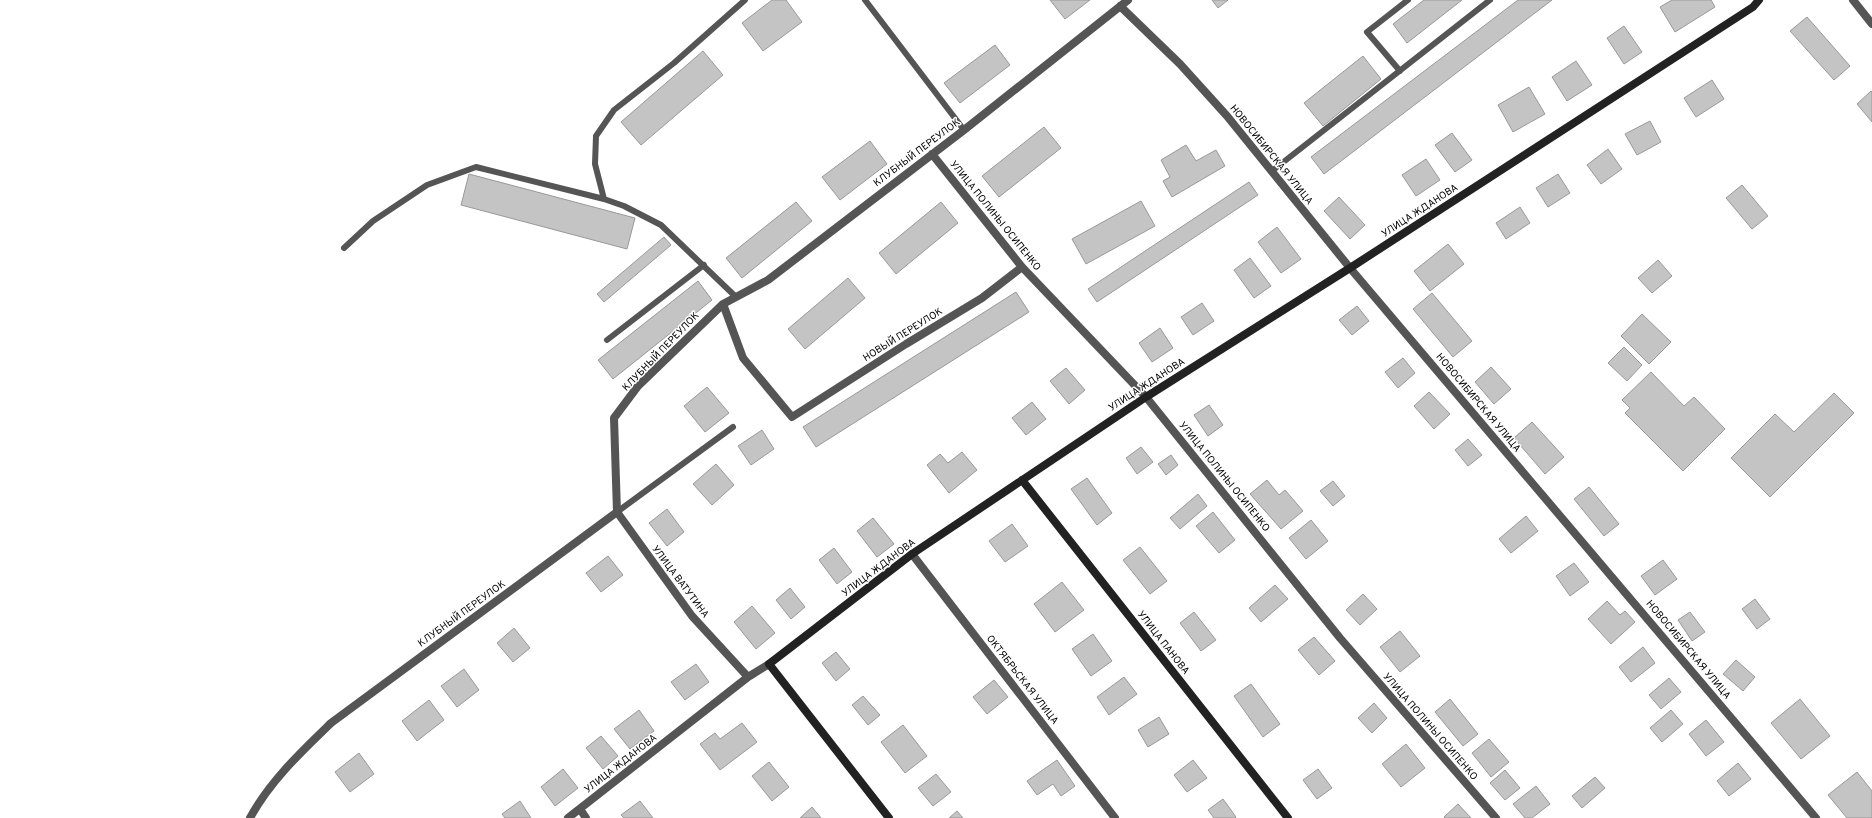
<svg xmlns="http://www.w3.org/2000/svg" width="1872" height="818" font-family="Overpass,sans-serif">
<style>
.building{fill:#c4c4c4;stroke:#999}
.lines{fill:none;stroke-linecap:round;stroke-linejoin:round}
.lane{stroke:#555;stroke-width:6}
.street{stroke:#555;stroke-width:8}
.secondary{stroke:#222;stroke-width:8}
.labels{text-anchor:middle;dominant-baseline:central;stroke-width:3;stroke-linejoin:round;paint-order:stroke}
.street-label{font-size:10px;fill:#000;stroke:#fff}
</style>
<rect width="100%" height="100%" fill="#fff"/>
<path class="building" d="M 772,0 L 786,0 L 802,22 L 763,51 L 742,23 Z
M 1050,0 L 1090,0 L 1065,19 Z
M 1212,0 L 1228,0 L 1218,8 Z
M 1424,0 L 1462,0 L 1407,43 L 1393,24 Z
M 1518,0 L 1552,0 L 1324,174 L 1311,157 Z
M 1672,0 L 1711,0 L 1715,7 L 1675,32 L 1660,7 Z
M 1807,17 L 1850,66 L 1834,80 L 1790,31 Z
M 1624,26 L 1642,52 L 1624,64 L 1607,38 Z
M 995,45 L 1010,65 L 960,103 L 944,83 Z
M 703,51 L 723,75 L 641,145 L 621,122 Z
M 1363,56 L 1381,79 L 1323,126 L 1304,103 Z
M 1576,61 L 1592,85 L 1567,101 L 1552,77 Z
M 1712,80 L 1724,99 L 1696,117 L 1684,98 Z
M 1529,87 L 1545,114 L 1513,132 L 1498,105 Z
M 1871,91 L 1872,92 L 1872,122 L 1857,104 Z
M 1650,121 L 1661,142 L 1637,155 L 1625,134 Z
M 1044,127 L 1061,148 L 999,197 L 982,176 Z
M 1452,133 L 1472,160 L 1455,172 L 1435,145 Z
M 870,141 L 887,164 L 840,200 L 822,177 Z
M 1186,145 L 1196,161 L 1216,150 L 1225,166 L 1172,197 L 1163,181 L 1170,177 L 1161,160 Z
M 1608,149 L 1622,169 L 1601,184 L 1587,165 Z
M 1426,159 L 1440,180 L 1416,196 L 1402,175 Z
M 469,174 L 635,218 L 627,249 L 461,205 Z
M 1558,174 L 1570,193 L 1548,207 L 1536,188 Z
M 1249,182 L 1258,195 L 1097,302 L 1088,289 Z
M 1742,185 L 1768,216 L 1752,229 L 1726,198 Z
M 1339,197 L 1365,225 L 1350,239 L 1324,211 Z
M 1141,201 L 1155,226 L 1086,264 L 1072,239 Z
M 796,202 L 812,221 L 742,278 L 726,258 Z
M 941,202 L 958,223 L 896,274 L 879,253 Z
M 1520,207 L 1530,223 L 1506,239 L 1496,223 Z
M 1277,227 L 1301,259 L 1281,273 L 1258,242 Z
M 664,237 L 671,245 L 604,302 L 597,294 Z
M 1448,244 L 1464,264 L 1430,291 L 1414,271 Z
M 1250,258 L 1271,286 L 1254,298 L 1234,270 Z
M 1658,260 L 1672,276 L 1652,293 L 1638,278 Z
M 848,278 L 865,298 L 805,349 L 788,329 Z
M 698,281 L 712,300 L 613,379 L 598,360 Z
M 1016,292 L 1029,312 L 816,447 L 803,427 Z
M 1432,293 L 1472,341 L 1453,357 L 1413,309 Z
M 1202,303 L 1214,321 L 1193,335 L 1181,317 Z
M 1357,306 L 1369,321 L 1352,335 L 1339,320 Z
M 1642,314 L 1671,342 L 1649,364 L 1621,336 Z
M 1160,328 L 1173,348 L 1152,362 L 1139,343 Z
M 1624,347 L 1642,365 L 1627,381 L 1608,363 Z
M 1403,358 L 1415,373 L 1398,388 L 1385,372 Z
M 1491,367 L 1511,389 L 1494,404 L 1475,382 Z
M 1066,368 L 1085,390 L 1069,404 L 1050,381 Z
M 1651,372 L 1684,406 L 1694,397 L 1725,429 L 1683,471 L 1625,413 L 1630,408 L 1622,400 Z
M 707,387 L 729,413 L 705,432 L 684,406 Z
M 1429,392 L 1450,414 L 1434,429 L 1414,406 Z
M 1834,393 L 1854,413 L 1770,497 L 1731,458 L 1775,414 L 1794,432 Z
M 1032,402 L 1046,419 L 1026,435 L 1012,418 Z
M 1209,405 L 1223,425 L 1208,436 L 1194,415 Z
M 1532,422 L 1564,457 L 1545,474 L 1514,438 Z
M 762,430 L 774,449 L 751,465 L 738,446 Z
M 1468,439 L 1482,455 L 1468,466 L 1455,450 Z
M 1141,447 L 1153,462 L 1137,474 L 1126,458 Z
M 962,452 L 977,470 L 949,493 L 927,465 L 940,454 L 948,463 Z
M 1171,455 L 1178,465 L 1166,475 L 1158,464 Z
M 716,464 L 734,485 L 712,505 L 693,484 Z
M 1087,478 L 1112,513 L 1097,525 L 1071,489 Z
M 1267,480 L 1279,495 L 1285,490 L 1303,511 L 1281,529 L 1250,494 Z
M 1333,481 L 1345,496 L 1333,506 L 1320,491 Z
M 1589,487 L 1619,524 L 1604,536 L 1574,499 Z
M 1198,494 L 1207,506 L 1180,529 L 1170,518 Z
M 667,509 L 684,532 L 667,546 L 649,523 Z
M 1213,512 L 1235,540 L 1219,553 L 1196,526 Z
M 1526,516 L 1538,531 L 1511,553 L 1499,539 Z
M 873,518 L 894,544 L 877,557 L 857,531 Z
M 1311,520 L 1328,541 L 1306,559 L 1289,538 Z
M 1012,524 L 1028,546 L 1005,562 L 989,541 Z
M 1140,547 L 1167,581 L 1150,594 L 1123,560 Z
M 834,548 L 852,572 L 837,584 L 819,560 Z
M 608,556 L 623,575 L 601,592 L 586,573 Z
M 1663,560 L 1677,579 L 1655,595 L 1641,576 Z
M 1574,563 L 1589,582 L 1570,596 L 1556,576 Z
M 1062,582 L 1084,610 L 1055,632 L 1034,604 Z
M 1275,585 L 1288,599 L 1261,622 L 1249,608 Z
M 790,588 L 805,607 L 791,619 L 776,600 Z
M 1363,594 L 1377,609 L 1360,625 L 1346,610 Z
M 1755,599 L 1770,619 L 1757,629 L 1742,609 Z
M 1607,601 L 1620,615 L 1625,611 L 1635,622 L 1611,644 L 1588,619 Z
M 752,606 L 775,633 L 756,649 L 734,622 Z
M 1194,612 L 1216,640 L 1201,651 L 1180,623 Z
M 1690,612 L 1705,632 L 1692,641 L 1678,620 Z
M 514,628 L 530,648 L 513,662 L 497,643 Z
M 1400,631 L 1420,656 L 1400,672 L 1380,647 Z
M 1093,634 L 1112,661 L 1091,676 L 1072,649 Z
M 1314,637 L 1335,661 L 1319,675 L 1298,650 Z
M 1643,647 L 1655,663 L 1631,682 L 1619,667 Z
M 836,652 L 850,669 L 836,681 L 822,663 Z
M 1736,660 L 1755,677 L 1743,691 L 1723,674 Z
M 696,664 L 709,682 L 685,700 L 671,682 Z
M 464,669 L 479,690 L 457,707 L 441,686 Z
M 1124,677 L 1137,694 L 1109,715 L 1097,697 Z
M 1669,678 L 1681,692 L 1661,709 L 1649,695 Z
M 994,680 L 1008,697 L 987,714 L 973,697 Z
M 1251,684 L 1280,724 L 1263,737 L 1234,696 Z
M 863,696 L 880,715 L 868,725 L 852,705 Z
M 1450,699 L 1478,734 L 1463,746 L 1435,712 Z
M 1800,699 L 1830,736 L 1801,759 L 1771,723 Z
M 429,700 L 444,720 L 417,741 L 402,721 Z
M 1374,703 L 1387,718 L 1372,733 L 1358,718 Z
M 639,710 L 654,731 L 630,749 L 614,729 Z
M 1671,710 L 1683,724 L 1662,742 L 1650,728 Z
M 1159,717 L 1169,734 L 1148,747 L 1138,730 Z
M 1706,720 L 1724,742 L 1706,756 L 1689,734 Z
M 742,723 L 757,742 L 720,770 L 700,744 L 715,733 L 720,739 Z
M 903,725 L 927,756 L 905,773 L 881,742 Z
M 601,736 L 618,756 L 603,769 L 586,748 Z
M 1489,739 L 1509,762 L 1491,777 L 1472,753 Z
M 1406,744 L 1425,768 L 1401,787 L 1382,764 Z
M 359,753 L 374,774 L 350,792 L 335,772 Z
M 1057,760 L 1075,786 L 1061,796 L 1053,784 L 1037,795 L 1027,781 Z
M 1193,760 L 1207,778 L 1187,792 L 1174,775 Z
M 769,762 L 789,787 L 772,801 L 752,776 Z
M 1738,763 L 1751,779 L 1729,796 L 1717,781 Z
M 563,769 L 578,788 L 555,806 L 541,787 Z
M 1318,769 L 1332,788 L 1317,799 L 1303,780 Z
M 1505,770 L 1520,788 L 1505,800 L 1490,783 Z
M 1857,772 L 1872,791 L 1872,818 L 1847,818 L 1828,795 Z
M 936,774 L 951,792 L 933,806 L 918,788 Z
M 1595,777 L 1605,788 L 1582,808 L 1572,796 Z
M 1536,786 L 1550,804 L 1532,818 L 1525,818 L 1513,804 Z
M 1223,799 L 1236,817 L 1235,818 L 1214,818 L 1208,810 Z
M 520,801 L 531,818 L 505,818 L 502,814 Z
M 640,801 L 653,818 L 624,818 L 621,815 Z
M 1458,804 L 1471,818 L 1445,818 L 1444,817 Z
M 812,807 L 821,818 L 800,818 Z
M 957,811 L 963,818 L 949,818 Z"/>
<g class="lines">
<path class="lane" d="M 865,0 L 964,130
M 1400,71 L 1367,32 L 1408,0
M 1272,171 L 1490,0
M 604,199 L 595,164 L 596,136 L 614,110 L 674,63 L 745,0
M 344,248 L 373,221 L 427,185 L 476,167 L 604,199 L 624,206 L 661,225 L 736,297
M 607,340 L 704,265
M 617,512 L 733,427"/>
<path class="street" d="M 1853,0 L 1872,24
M 1120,6 L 1180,64 L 1227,116 L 1350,268 L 1816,818
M 932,154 L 1022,267 L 1146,397 L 1340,638 L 1496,818
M 723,304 L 743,358 L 792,417 L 906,344 L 982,298 L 1022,267
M 617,512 L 614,418 L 638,386 L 723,304 L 768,280 L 964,130 L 1128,0
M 617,512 L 692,616 L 748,677
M 912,554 L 1115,818
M 580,809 L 586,818
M 250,818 C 270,781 301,752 331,723 L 617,512
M 568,818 L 748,677 L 769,664"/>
<path class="secondary" d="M 1022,480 L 1288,818
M 889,818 L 769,664 L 912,554 L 1146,397 L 1350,268 L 1753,7 L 1759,0"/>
</g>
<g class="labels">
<g class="street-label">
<text transform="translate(917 153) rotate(-37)">КЛУБНЫЙ ПЕРЕУЛОК</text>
<text transform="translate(1271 155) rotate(51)">НОВОСИБИРСКАЯ УЛИЦА</text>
<text transform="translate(1420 211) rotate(-33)">УЛИЦА ЖДАНОВА</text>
<text transform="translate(995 216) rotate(51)">УЛИЦА ПОЛИНЫ ОСИПЕНКО</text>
<text transform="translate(903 335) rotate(-32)">НОВЫЙ ПЕРЕУЛОК</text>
<text transform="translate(661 352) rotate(-46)">КЛУБНЫЙ ПЕРЕУЛОК</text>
<text transform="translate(1147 385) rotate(-33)">УЛИЦА ЖДАНОВА</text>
<text transform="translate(1478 403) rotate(50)">НОВОСИБИРСКАЯ УЛИЦА</text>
<text transform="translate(1224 477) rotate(51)">УЛИЦА ПОЛИНЫ ОСИПЕНКО</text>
<text transform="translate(879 568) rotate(-37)">УЛИЦА ЖДАНОВА</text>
<text transform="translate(680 582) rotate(53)">УЛИЦА ВАТУТИНА</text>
<text transform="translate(462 614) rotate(-36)">КЛУБНЫЙ ПЕРЕУЛОК</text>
<text transform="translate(1163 643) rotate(52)">УЛИЦА ПАНОВА</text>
<text transform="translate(1688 650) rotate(50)">НОВОСИБИРСКАЯ УЛИЦА</text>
<text transform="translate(1022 680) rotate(52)">ОКТЯБРЬСКАЯ УЛИЦА</text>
<text transform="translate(1430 727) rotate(49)">УЛИЦА ПОЛИНЫ ОСИПЕНКО</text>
<text transform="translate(621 764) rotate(-38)">УЛИЦА ЖДАНОВА</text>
</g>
</g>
</svg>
